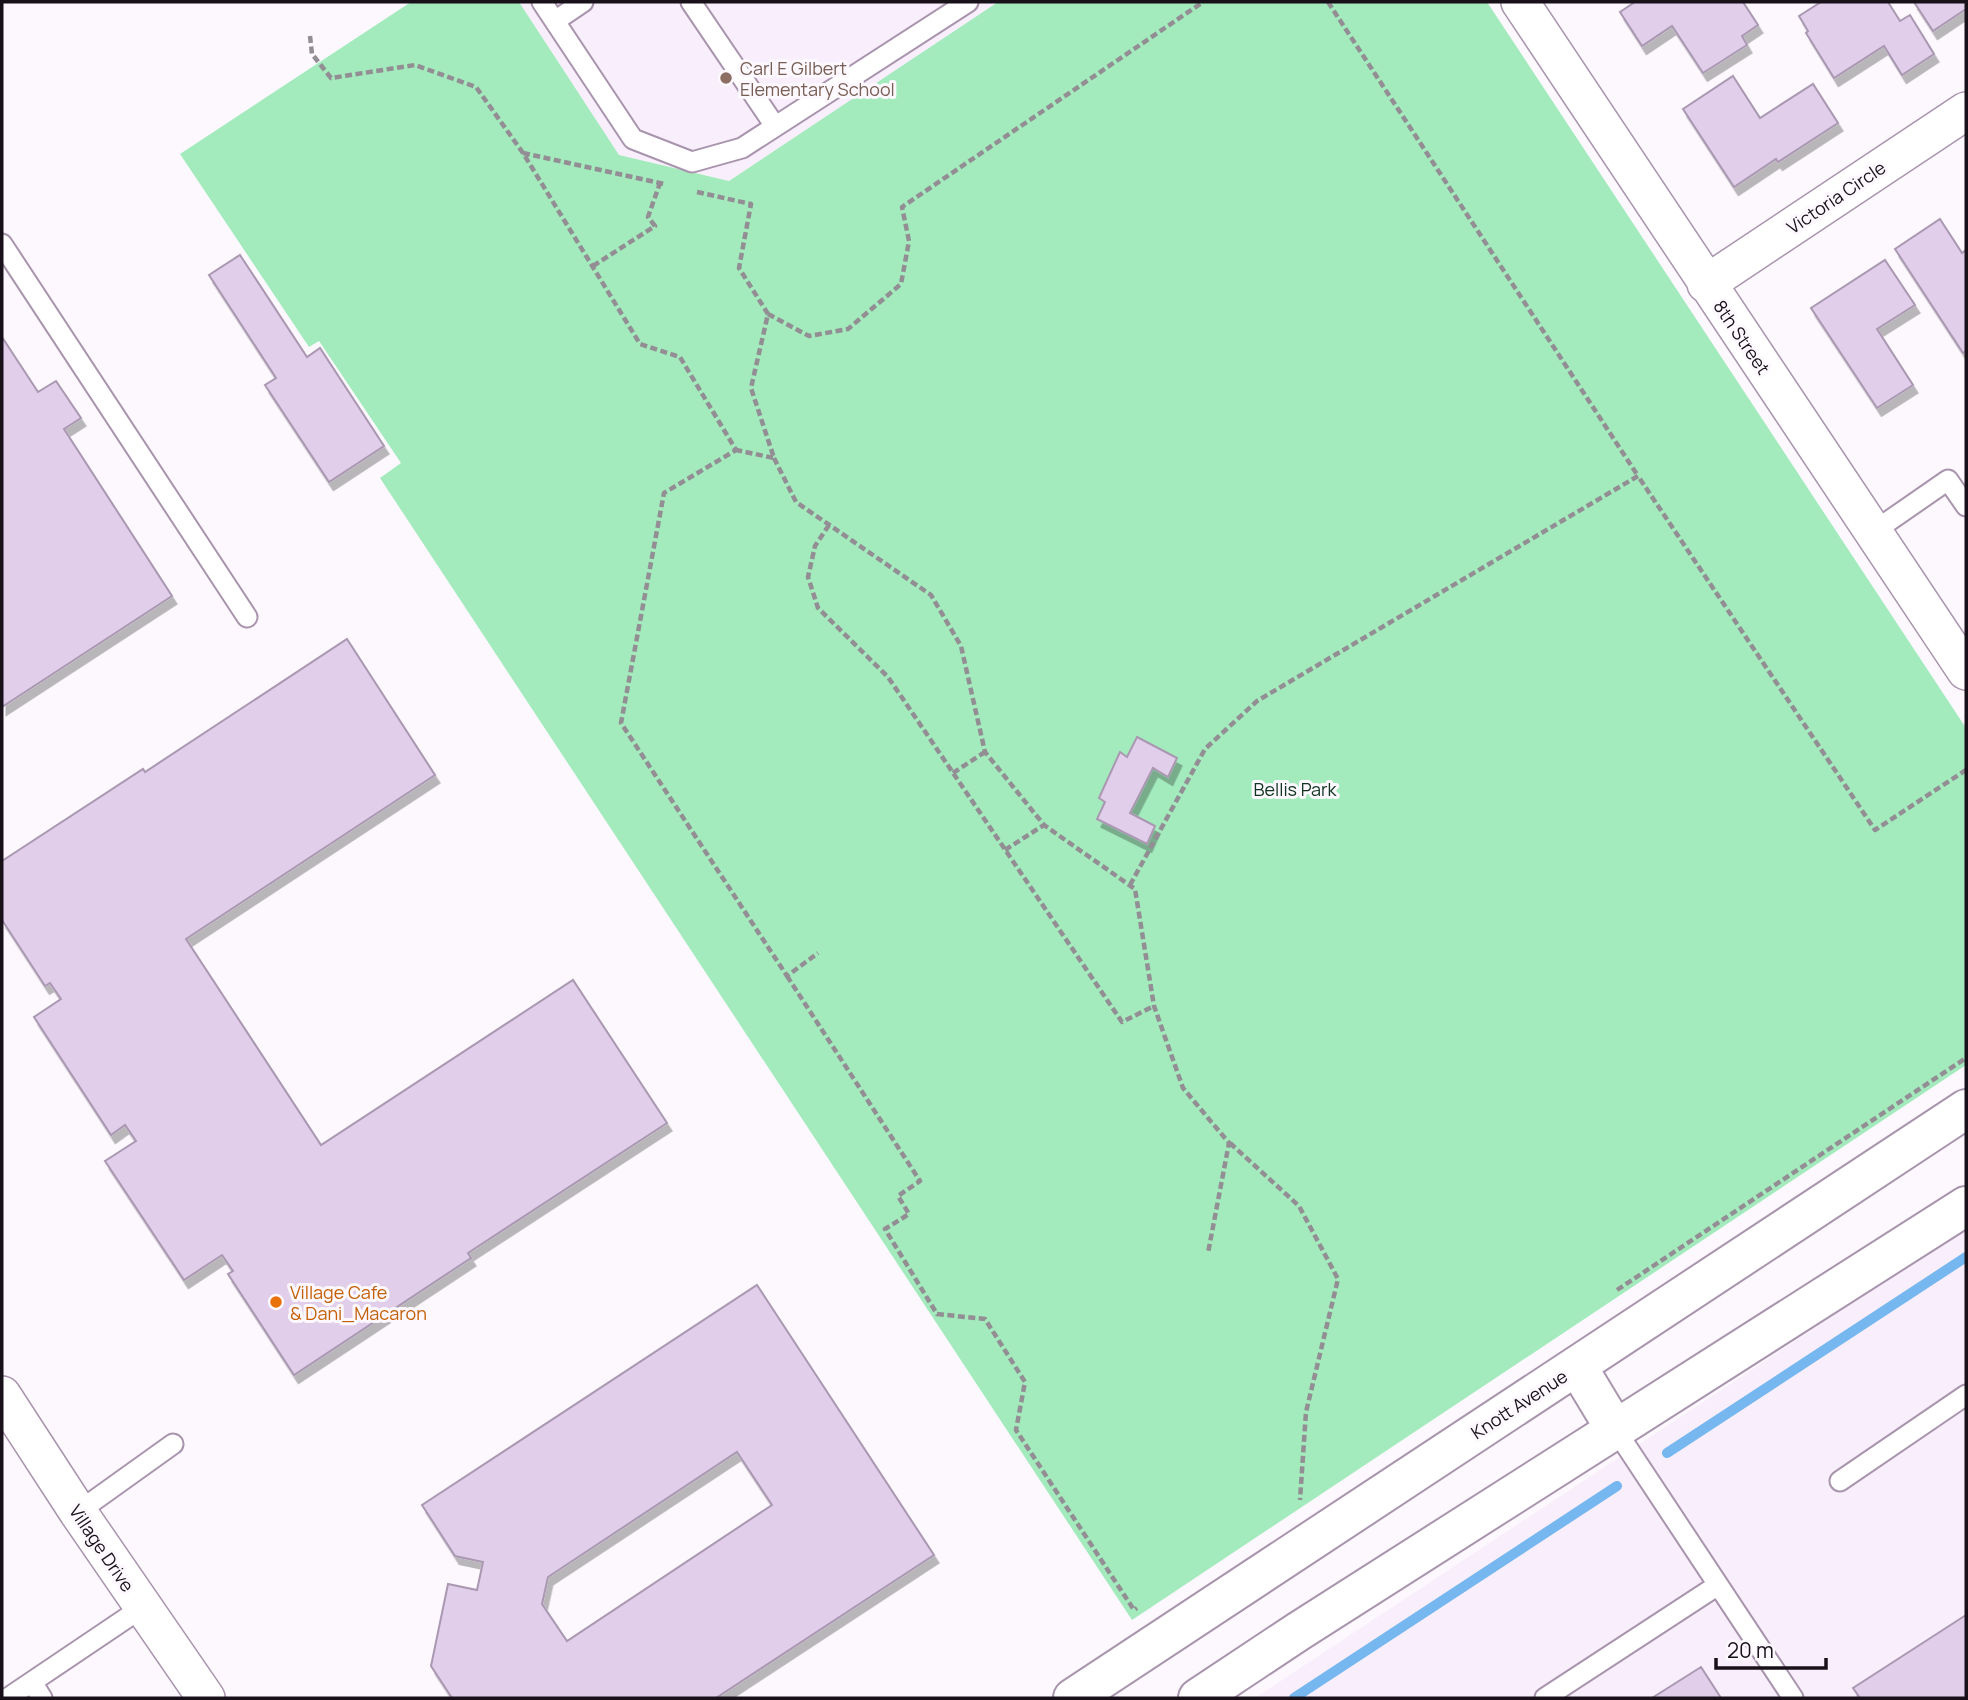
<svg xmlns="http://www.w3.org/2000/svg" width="1968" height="1700" font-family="Manrope,sans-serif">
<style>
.built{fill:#f9eefb}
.green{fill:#a3eabd}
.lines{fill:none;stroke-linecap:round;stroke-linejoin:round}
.stream{stroke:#76b7f0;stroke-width:10}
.building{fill:#e1ceea;stroke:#aa98b2;stroke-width:2;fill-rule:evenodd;filter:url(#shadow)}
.lane-casing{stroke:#a994ae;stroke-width:23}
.street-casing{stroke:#a994ae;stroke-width:40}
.secondary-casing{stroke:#a994ae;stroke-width:42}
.path{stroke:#938d94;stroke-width:4.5;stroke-dasharray:7 3.5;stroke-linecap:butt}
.lane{stroke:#fff;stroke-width:19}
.street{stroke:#fff;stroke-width:37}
.secondary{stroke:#fff;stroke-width:38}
.education-dot{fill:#8d6e63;stroke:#fcf8fd;stroke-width:2.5}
.food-dot{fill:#e8710a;stroke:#fcf8fd;stroke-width:2.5}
.labels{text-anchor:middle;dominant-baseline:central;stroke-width:6;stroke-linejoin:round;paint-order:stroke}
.education-label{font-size:18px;fill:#785e54;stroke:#fcf8fd;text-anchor:start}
.street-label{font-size:18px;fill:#18111a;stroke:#fcf8fd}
.park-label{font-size:18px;fill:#103420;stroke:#fcf8fd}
.food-label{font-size:18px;fill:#c56008;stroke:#fcf8fd;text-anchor:start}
</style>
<defs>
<filter id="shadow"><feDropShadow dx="4.5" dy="8" stdDeviation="0" flood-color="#0004"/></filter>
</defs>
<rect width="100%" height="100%" fill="#fcf8fd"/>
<path class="built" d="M 519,2 L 998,2 L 729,181 L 619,155 Z
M 1966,1228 L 1966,1698 L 1255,1698 Z"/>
<path class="green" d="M 411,2 L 519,2 L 619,155 L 729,181 L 998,2 L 1487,2 L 1966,728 L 1966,1065 L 1132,1620 L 380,478 L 401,463 L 319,341 L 309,347 L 180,154 Z"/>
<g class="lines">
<path class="stream" d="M 1667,1453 L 1966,1257
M 1294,1698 L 1617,1486"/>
</g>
<path class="building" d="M 1635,2 L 1743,2 L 1758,25 L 1742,36 L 1747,45 L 1703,73 L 1672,26 L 1642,46 L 1620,12 Z
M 1821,2 L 1888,2 L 1900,21 L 1910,15 L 1934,54 L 1902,75 L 1884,46 L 1834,78 L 1806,33 L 1808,31 L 1799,16 Z
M 1914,2 L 1966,2 L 1966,9 L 1933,31 Z
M 1733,76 L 1760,118 L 1813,84 L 1838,123 L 1778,162 L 1776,159 L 1734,187 L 1683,109 Z
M 1940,219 L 1962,253 L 1966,250 L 1966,351 L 1963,353 L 1895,249 Z
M 240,255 L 307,357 L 320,348 L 384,446 L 329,482 L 265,385 L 276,378 L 209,275 Z
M 1885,260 L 1915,305 L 1877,329 L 1913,385 L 1877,408 L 1811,308 Z
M 2,337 L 38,392 L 56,381 L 81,418 L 64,429 L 172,596 L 2,707 Z
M 347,639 L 435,775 L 186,939 L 321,1145 L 573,980 L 667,1123 L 468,1253 L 471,1258 L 294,1375 L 228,1274 L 233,1271 L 222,1255 L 184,1280 L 105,1161 L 136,1141 L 125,1125 L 111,1135 L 34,1017 L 61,999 L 50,983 L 45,986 L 2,920 L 2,861 L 143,769 L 145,772 Z
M 1137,737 L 1177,758 L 1168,777 L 1153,768 L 1130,813 L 1155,826 L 1147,844 L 1097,819 L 1105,802 L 1099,798 L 1120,752 L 1127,757 Z
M 757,1285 L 934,1555 L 716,1698 L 452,1698 L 431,1666 L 448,1584 L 477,1590 L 483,1562 L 455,1556 L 422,1505 ZM 737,1452 L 772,1505 L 567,1641 L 542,1604 L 548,1577 Z
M 1966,1615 L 1966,1698 L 1860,1698 L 1853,1688 Z
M 1701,1667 L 1721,1698 L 1652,1698 Z"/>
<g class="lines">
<g class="lane-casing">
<path id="lane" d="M 542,2 L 633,139 L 692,162 L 742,148 L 968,2
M 691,2 L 775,126
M 555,21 L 583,2
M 2,244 L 247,617
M 1873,532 L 1948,480 L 1966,506
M 1615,1429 L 1793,1698
M 1840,1481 L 1966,1395
M 78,1512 L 173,1444
M 32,1682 L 42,1698
M 8,1698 L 143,1607
M 1545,1698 L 1718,1585"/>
</g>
<g class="street-casing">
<path id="street" d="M 1520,2 L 1966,671
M 1706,284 L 1966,111
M 2,1395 L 78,1512 L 206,1698"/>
</g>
<g class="secondary-casing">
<path id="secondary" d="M 1577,1366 L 1615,1429
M 1073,1698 L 1966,1109
M 1198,1698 L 1299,1631 L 1966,1206"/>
</g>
<path class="path" d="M 1328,2 L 1638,476
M 310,36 L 312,54 L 331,78 L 415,65 L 476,87 L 523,153 L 640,344 L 680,357 L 736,450 L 664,493 L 621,723 L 787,976 L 818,953
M 523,153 L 664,184
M 697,192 L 751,204 L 739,268 L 768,314 L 751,388 L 774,458 L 736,450
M 593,266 L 655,226 L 648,217 L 660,183
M 768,314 L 809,336 L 848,329 L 901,284 L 909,241 L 902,207 L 1203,2
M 774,458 L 796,502 L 931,595 L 961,646 L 985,752 L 1044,825 L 1135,889 L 1154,1006 L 1183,1088 L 1229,1143 L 1208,1253
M 829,525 L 815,546 L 808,577 L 818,608 L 888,677 L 1122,1022 L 1154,1006
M 953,773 L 985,752
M 1005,850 L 1044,825
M 1130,885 L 1205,749 L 1257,701 L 1638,476 L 1875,830 L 1966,770
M 787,976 L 920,1181 L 898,1196 L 909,1214 L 885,1229 L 937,1314 L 985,1319 L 1025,1382 L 1016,1430 L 1134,1610 L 1137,1608
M 1230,1143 L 1299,1206 L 1338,1279 L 1306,1412 L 1300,1500
M 1617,1290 L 1966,1058"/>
<use href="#lane" class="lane"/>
<use href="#street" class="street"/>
<use href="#secondary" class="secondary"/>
</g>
<circle class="education-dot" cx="726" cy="78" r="7"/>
<circle class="food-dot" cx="276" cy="1302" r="7"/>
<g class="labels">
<g class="education-label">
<text x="740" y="68">Carl E Gilbert<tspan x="740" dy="21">Elementary School</tspan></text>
</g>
<g class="street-label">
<text transform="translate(1836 197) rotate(-34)">Victoria Circle</text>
<text transform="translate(1742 337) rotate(56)">8th Street</text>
<text transform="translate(1519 1404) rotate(-33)">Knott Avenue</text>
<text transform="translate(102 1548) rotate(56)">Village Drive</text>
</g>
<g class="park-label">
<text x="1295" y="789">Bellis Park</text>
</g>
<g class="food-label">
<text x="290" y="1292">Village Cafe<tspan x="290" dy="21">&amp; Dani_Macaron</tspan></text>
</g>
</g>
<rect width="1968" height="1700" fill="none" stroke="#18111a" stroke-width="7"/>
<path d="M1716 1658v10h110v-10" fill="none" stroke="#18111a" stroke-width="3.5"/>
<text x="1727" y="1658" font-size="21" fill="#18111a" stroke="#fcf8fd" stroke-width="5" paint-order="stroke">20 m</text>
</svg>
